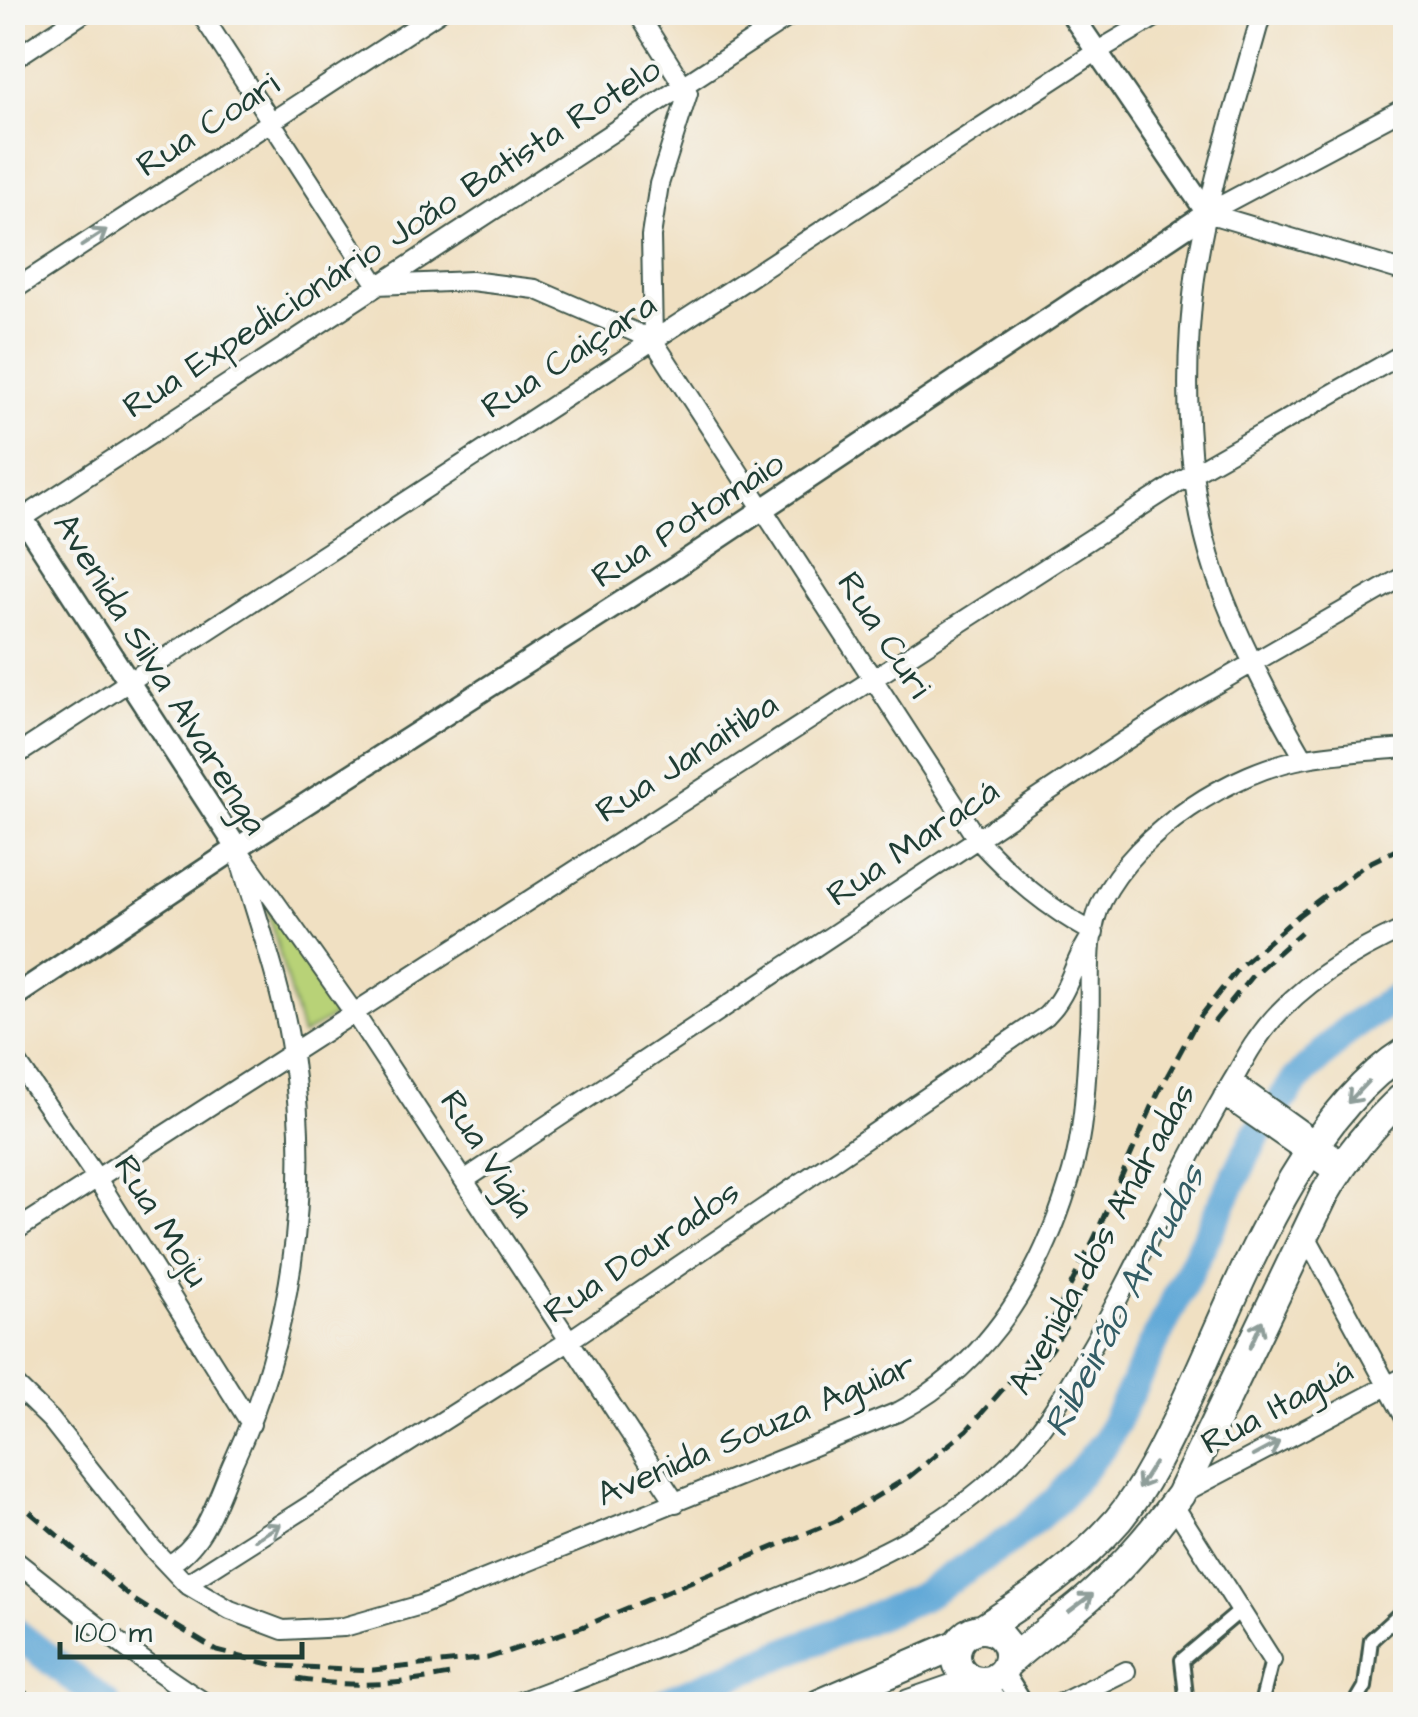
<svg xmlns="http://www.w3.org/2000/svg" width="1418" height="1717" font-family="'Architects Daughter',sans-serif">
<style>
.green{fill:#b8d277;stroke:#6c8856;stroke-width:2.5}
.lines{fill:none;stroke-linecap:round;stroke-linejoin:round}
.river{stroke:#61a8d7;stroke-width:30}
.pedestrian-casing{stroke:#3e5549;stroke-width:18}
.minor-casing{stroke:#3e5549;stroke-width:22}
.tertiary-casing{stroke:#3e5549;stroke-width:25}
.primary-casing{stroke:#3e5549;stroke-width:32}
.pedestrian{stroke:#fff;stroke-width:12}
.minor{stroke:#fff;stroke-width:18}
.tertiary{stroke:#fff;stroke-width:20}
.primary{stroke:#fff;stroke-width:28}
.rail{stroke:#1f3d34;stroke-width:5;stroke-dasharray:15 8;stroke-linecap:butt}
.oneway{stroke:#8f9e9a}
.labels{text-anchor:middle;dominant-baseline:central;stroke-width:8;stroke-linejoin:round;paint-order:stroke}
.street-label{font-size:35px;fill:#1f3d34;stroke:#f6f6f2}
.water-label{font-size:38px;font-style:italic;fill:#335d65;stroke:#f6f6f2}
</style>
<rect width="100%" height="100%" fill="#f6f6f2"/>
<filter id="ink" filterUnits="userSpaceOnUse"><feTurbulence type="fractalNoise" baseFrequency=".01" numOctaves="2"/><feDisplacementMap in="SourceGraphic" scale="20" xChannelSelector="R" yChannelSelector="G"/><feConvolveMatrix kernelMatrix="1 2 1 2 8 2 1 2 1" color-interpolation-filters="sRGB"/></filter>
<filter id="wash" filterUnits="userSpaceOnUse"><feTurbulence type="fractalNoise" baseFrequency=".0048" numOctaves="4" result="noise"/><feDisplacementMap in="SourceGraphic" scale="40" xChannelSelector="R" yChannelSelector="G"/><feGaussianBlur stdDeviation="2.25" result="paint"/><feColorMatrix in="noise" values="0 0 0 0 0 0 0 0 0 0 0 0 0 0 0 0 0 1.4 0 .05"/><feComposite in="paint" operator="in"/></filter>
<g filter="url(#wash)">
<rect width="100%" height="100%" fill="#f0e0c2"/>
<path class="green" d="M 265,901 L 344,1010 L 302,1035 Z"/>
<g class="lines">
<path class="river" d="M 12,1630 L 106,1704
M 661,1704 L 919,1598 L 1013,1538 L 1056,1501 L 1106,1441 L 1255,1137 L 1296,1080 L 1350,1028 L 1406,991"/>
</g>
</g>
<g filter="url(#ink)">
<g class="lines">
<g class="pedestrian-casing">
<path id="pedestrian" d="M 1187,1704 L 1182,1660 L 1240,1611
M 1261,1704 L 1272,1660
M 1355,1704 L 1365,1687 L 1371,1640 L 1406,1608"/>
</g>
<g class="minor-casing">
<path id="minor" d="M 200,12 L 377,285 L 471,281 L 535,289 L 653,340
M 637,12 L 688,93 L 659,184 L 651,236 L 653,340
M 1262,12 C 1238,100 1208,188 1195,278 C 1183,370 1185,485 1215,573 C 1237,637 1270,699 1304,758
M 12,60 L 85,12
M 1207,213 L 1406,107
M 1207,213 L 1406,272
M 12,291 L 439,12
M 23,518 L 796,12
M 12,758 L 1096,52 L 1164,12
M 237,848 L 354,1013 L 676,1503
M 12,1055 L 96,1177 L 251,1424
M 1233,1081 L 1344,1161
M 1223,1096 L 1336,1174
M 466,1179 L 1123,742 L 1190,699 L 1406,575
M 1304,1232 L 1406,1420
M 12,1233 L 1193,473 L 1406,352
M 12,1382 L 51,1420 L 152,1548 L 186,1584 L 230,1610 L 283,1630 L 344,1627 L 421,1605 L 900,1411 C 992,1362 1044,1270 1072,1172 C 1085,1127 1086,1076 1089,1029 C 1092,989 1084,938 1102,901 C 1136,832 1233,770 1307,758 C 1340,752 1373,751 1406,748
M 1181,1494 L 1406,1376
M 1173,1504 L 1272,1660
M 12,1558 C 77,1609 138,1661 207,1704
M 168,1565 C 205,1545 215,1503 232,1465 C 291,1339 312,1193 292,1055 C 283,990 259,925 241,863
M 186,1584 L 570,1340 L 1046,1016 C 1072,990 1072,960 1094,933 C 1045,906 1015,880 977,839 L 653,340
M 513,1704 C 599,1673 682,1638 767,1603 C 864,1562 944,1533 1019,1454 C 1045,1427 1064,1393 1083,1361 C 1138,1270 1178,1171 1233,1080 C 1241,1067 1247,1053 1256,1041 C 1291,989 1350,953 1406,928
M 1059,1704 L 1126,1671"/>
</g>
<g class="tertiary-casing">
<path id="tertiary" d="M 12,502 L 237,848
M 12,998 L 237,848 L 676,567 L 1207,213 L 1070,12
M 1002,1672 L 1022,1704
M 982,1682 L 998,1704"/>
</g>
<g class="primary-casing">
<path id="primary" d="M956 1655a26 26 0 1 1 52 0a26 26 0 1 1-52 0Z
M 982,1629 C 1031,1598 1079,1565 1118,1520 C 1146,1486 1167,1441 1186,1401 C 1238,1290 1299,1119 1406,1051
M 1006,1665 C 1035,1637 1069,1617 1097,1590 C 1128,1561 1155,1529 1180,1495 L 1324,1195 C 1346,1157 1373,1124 1406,1094
M 12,1700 L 18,1704
M 819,1704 L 958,1644
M 909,1704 L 975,1681"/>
</g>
<use href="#pedestrian" class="pedestrian"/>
<use href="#minor" class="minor"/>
<use href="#tertiary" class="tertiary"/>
<use href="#primary" class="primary"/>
<path class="rail" d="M 1214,1022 L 1252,976 L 1301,932
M 1032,1377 L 1070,1321 L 1088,1283
M 12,1497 L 134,1600 L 217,1651 L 278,1666 L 373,1670 L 488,1658 L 582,1627 L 836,1521 L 910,1476 L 967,1430 L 1016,1374 L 1056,1314 L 1094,1239 L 1158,1093 L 1197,1021 L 1239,967 L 1299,915 L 1365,865 L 1406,845
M 297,1679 C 354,1688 399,1685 455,1674"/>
</g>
<defs><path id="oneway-shaft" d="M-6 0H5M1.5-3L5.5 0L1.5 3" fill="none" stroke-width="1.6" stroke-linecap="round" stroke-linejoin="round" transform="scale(2.5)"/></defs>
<g class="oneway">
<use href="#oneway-shaft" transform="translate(94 238) rotate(-33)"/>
<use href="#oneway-shaft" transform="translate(1358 1092) rotate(133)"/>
<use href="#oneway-shaft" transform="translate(1256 1334) rotate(-65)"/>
<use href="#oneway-shaft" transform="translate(1266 1449) rotate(-28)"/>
<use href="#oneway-shaft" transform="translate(1146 1476) rotate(122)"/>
<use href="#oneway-shaft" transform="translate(268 1532) rotate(-32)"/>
<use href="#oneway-shaft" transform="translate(1081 1603) rotate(-37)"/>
</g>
</g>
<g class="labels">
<g class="street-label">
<text transform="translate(208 125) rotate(-33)">Rua Coari</text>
<text transform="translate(392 238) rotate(-33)">Rua Expedicionário João Batista Rotelo</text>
<text transform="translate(569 356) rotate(-33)">Rua Caiçara</text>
<text transform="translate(688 520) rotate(-33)">Rua Potomaio</text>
<text transform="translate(884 635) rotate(57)">Rua Curi</text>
<text transform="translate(160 674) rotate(58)">Avenida Silva Alvarenga</text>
<text transform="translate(687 758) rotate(-33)">Rua Janaitiba</text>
<text transform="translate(913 843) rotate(-34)">Rua Maracá</text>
<text transform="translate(487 1154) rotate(57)">Rua Vigia</text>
<text transform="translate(161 1221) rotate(58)">Rua Moju</text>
<text transform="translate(1102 1239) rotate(-61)">Avenida dos Andradas</text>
<text transform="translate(642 1252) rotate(-34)">Rua Dourados</text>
<text transform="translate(1277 1407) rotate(-28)">Rua Itaguá</text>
<text transform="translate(756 1430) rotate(-23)">Avenida Souza Aguiar</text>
</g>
<g class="water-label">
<text transform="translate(1125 1301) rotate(-62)">Ribeirão Arrudas</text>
</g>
</g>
<rect width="1418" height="1717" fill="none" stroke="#f6f6f2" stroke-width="50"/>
<path d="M60 1642v15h242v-15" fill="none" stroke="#1f3d34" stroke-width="5"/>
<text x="75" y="1642" font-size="30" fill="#1f3d34" stroke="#f6f6f2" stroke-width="8" paint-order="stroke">100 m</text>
</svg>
